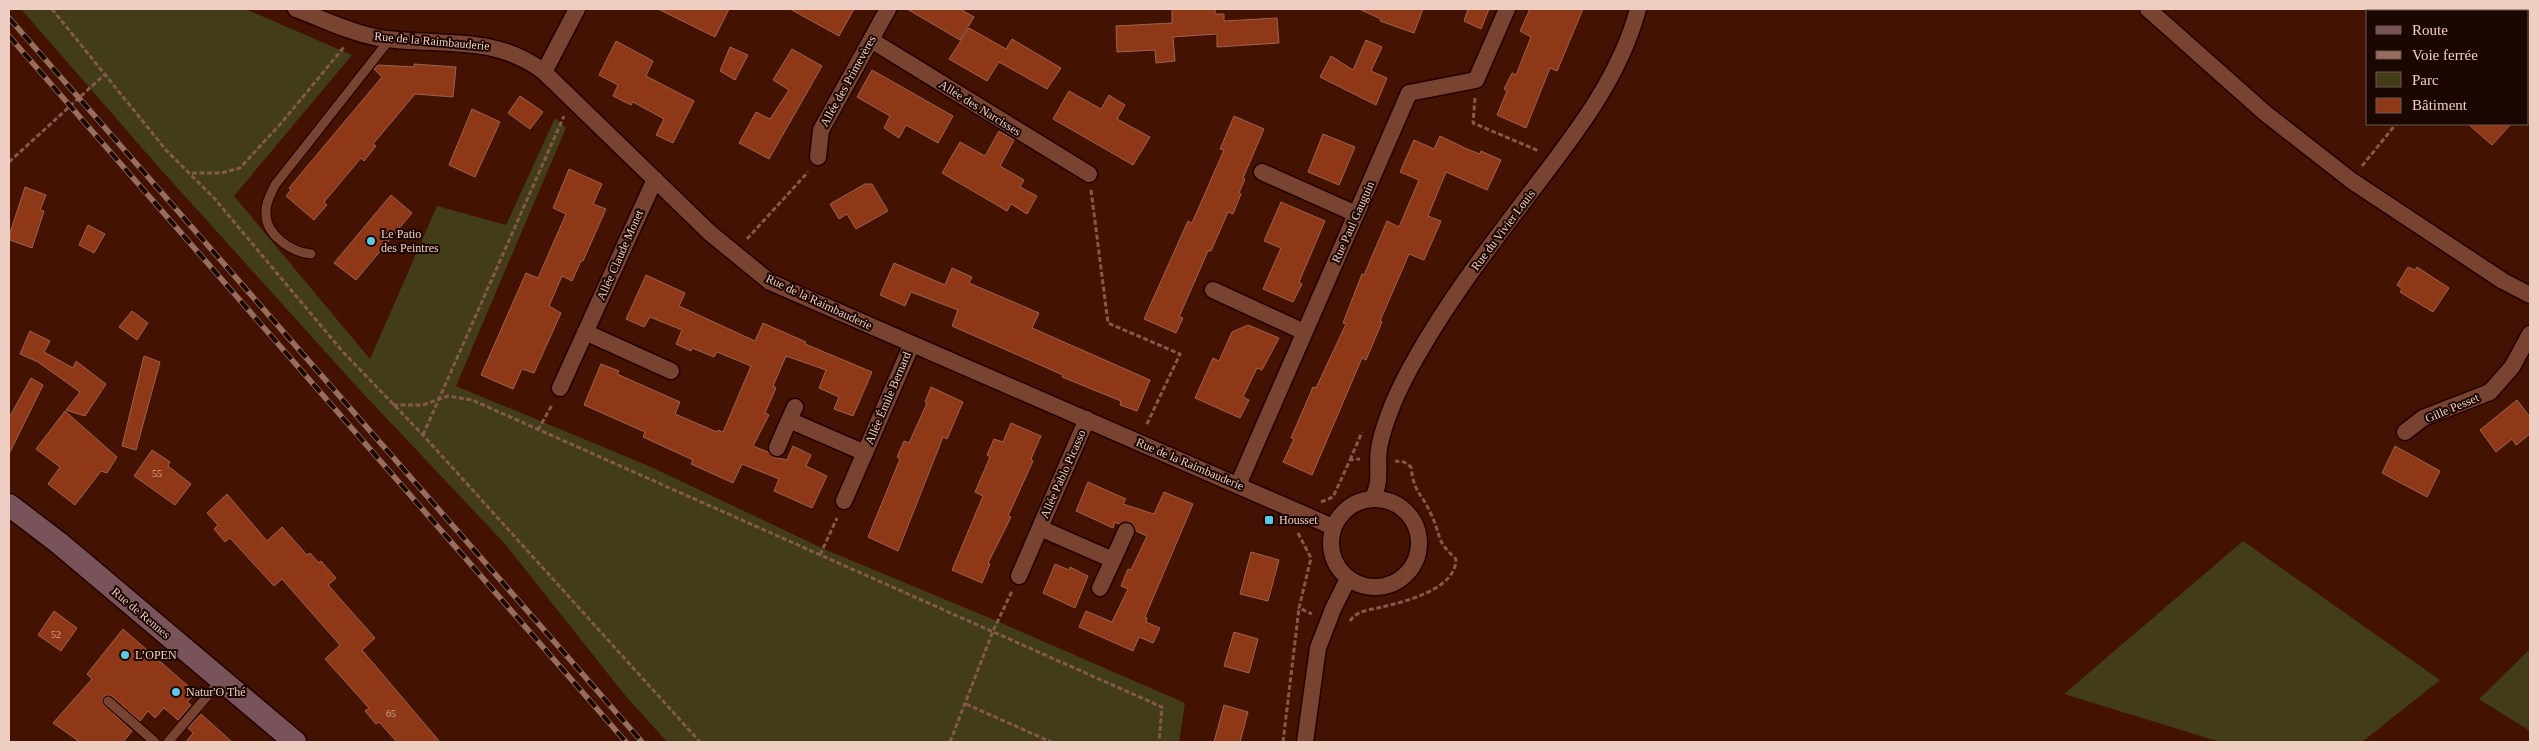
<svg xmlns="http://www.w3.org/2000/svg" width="2539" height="751" font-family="Georgia,serif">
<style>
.green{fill:#423c19}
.building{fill:#8e3817;stroke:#9c6350}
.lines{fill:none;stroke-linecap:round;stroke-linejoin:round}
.lane-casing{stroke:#220100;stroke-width:11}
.street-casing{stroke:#220100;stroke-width:19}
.secondary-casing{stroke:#220100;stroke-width:25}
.path{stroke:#84594b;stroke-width:3;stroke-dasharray:5 2.5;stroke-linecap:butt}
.lane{stroke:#784331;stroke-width:9}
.street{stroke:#784331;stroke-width:16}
.secondary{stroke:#78545a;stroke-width:22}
.rail-casing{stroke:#966d5f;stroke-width:5.5}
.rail{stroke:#1b0702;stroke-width:4;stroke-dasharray:11;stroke-linecap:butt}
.poi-dot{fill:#5bc8e7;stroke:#1b0702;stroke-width:2}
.labels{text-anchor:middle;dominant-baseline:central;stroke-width:4;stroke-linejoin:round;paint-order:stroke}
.number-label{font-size:10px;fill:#d6a897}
.street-label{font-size:12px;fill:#eecdc2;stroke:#1b0702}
.poi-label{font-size:12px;fill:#eecdc2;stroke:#1b0702;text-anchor:start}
</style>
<rect width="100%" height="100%" fill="#431202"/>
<path class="green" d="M 21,9 L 245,9 L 352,55 L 234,196 L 370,359 L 437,206 L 506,225 L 555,118 L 566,128 L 456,386 L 651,467 L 824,549 L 999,622 L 1185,703 L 1179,742 L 667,742 L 624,694 L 505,544 L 358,388 L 155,163 Z
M 2243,541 L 2440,680 L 2362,742 L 2220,742 L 2064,694 Z
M 2530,649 L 2530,731 L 2479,699 Z"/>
<path class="building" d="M 658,9 L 729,9 L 715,37 Z
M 790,9 L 854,9 L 839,36 Z
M 907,9 L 960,9 L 974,17 L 960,40 Z
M 1172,9 L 1215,9 L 1215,14 L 1224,14 L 1224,21 L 1277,18 L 1279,43 L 1217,47 L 1217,34 L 1173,37 L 1175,61 L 1156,63 L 1155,50 L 1117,52 L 1116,26 L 1172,23 Z
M 1359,9 L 1423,9 L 1414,33 L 1380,21 L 1381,19 Z
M 1468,9 L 1489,9 L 1481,29 L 1464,21 Z
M 1530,9 L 1583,9 L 1557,71 L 1550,68 L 1526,128 L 1497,115 L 1507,91 L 1504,89 L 1512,73 L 1516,75 L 1531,37 L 1520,31 Z
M 969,28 L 1006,49 L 1012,39 L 1061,68 L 1047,89 L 999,62 L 987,81 L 949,59 Z
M 1366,40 L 1382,47 L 1371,71 L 1387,78 L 1376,105 L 1320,77 L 1331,56 L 1353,70 Z
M 616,41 L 653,61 L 646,76 L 694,101 L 673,143 L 656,135 L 664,119 L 633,102 L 631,105 L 613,96 L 618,85 L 599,75 Z
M 730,47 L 748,55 L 735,80 L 720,71 Z
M 792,49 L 822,66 L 769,159 L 739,143 L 756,112 L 770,119 L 789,90 L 773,80 Z
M 414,64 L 456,67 L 453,97 L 415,94 L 373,144 L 376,146 L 364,161 L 361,158 L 324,202 L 327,205 L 314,220 L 286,196 L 291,190 L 289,188 L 382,77 L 374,69 L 378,65 L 414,67 Z
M 872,70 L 953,116 L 938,143 L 906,125 L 899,138 L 884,128 L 890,116 L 857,97 Z
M 1069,91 L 1101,109 L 1109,95 L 1125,105 L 1117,119 L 1150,137 L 1133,165 L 1053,119 Z
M 520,96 L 543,112 L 530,129 L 508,113 Z
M 472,109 L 500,122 L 475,177 L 449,165 Z
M 1234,116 L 1264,129 L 1243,178 L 1245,179 L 1239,193 L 1241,194 L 1233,214 L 1228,212 L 1211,251 L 1208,251 L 1179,317 L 1183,318 L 1176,333 L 1144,319 L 1188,221 L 1192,223 L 1224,150 L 1220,149 Z
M 2468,124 L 2511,124 L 2492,145 Z
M 999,131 L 1014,140 L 1000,166 L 1024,180 L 1020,187 L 1037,196 L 1027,214 L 1011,204 L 1007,211 L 942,173 L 960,142 L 985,156 Z
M 1323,134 L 1355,147 L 1339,185 L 1308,172 Z
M 1440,136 L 1467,149 L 1480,154 L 1481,151 L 1501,160 L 1487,190 L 1446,172 L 1428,216 L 1441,221 L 1424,260 L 1409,254 L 1380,321 L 1382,322 L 1366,360 L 1362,358 L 1312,475 L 1283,462 L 1294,439 L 1291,438 L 1313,387 L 1316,388 L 1346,324 L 1343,323 L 1362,274 L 1364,275 L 1387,221 L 1399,227 L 1419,180 L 1400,172 L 1414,140 L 1434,149 Z
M 569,169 L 602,184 L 593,204 L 606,209 L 583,261 L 581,261 L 572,281 L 562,276 L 549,306 L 561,313 L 534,373 L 522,369 L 513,389 L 481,375 L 526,273 L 538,278 L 566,214 L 553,208 Z
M 865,184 L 872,184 L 888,211 L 856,229 L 847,214 L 839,219 L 830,204 Z
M 25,187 L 46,195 L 40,210 L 44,211 L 32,248 L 10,240 L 10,233 Z
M 391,195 L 412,213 L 356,280 L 334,263 Z
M 1281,202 L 1325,221 L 1299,282 L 1302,284 L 1293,302 L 1263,289 L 1281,248 L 1264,241 Z
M 88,225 L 105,234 L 94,253 L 79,245 Z
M 894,263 L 945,285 L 952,268 L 972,277 L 969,283 L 1039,313 L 1032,328 L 1150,380 L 1137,411 L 1120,405 L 1121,401 L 1062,377 L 1063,375 L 952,326 L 958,310 L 911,292 L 905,306 L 880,295 Z
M 2408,267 L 2415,270 L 2417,267 L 2449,288 L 2433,312 L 2400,292 L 2402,289 L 2397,285 Z
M 646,275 L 685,293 L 679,306 L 755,341 L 763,323 L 806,342 L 805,344 L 872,372 L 853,416 L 834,409 L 839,397 L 819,388 L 826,370 L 786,356 L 773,386 L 776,388 L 765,413 L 769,415 L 753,446 L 768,452 L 773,457 L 787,460 L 793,446 L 811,455 L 806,466 L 827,476 L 812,508 L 774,491 L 779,479 L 742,464 L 733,483 L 691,464 L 693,460 L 643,437 L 645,432 L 584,405 L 601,364 L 619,371 L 617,374 L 680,402 L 675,414 L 717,432 L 718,430 L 723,432 L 751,366 L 717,352 L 714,357 L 692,348 L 691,351 L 676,344 L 682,330 L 650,317 L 644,327 L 626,319 Z
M 132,311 L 148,323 L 137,340 L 119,327 Z
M 1248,325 L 1279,338 L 1262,370 L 1257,368 L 1243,397 L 1249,400 L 1240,418 L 1195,398 L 1213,358 L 1219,361 L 1232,332 Z
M 30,331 L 50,341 L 44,352 L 73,368 L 76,361 L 106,384 L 85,416 L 66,410 L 80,392 L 38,362 L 20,354 Z
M 144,356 L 160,362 L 136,450 L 122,446 Z
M 31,378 L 43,385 L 9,454 L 9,418 Z
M 931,387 L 963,402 L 947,439 L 943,437 L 898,551 L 868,537 L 900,459 L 897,457 L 904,441 L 909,443 L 927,403 L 925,402 Z
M 2517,400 L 2530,417 L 2530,434 L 2516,445 L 2512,439 L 2496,452 L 2480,430 Z
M 65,411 L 117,457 L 107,473 L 101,471 L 75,505 L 48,484 L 60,467 L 36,449 Z
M 1011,423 L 1041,436 L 1031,459 L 1033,461 L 1008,516 L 1011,517 L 988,563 L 990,564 L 982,583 L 952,570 L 983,496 L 975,492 L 990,457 L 987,455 L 994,439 L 1003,442 Z
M 2395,446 L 2440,471 L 2427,497 L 2382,473 Z
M 152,450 L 170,462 L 168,466 L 191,484 L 175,505 L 134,476 Z
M 1088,482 L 1126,499 L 1123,504 L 1154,514 L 1164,492 L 1193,504 L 1145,617 L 1147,618 L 1146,622 L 1160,628 L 1153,643 L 1139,637 L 1133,651 L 1079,627 L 1086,611 L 1112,622 L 1128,589 L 1121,586 L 1128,569 L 1131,570 L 1147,536 L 1136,531 L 1134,526 L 1130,522 L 1119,524 L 1115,522 L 1113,528 L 1076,511 Z
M 227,494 L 267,541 L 282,527 L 307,555 L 310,553 L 319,563 L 321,561 L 336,578 L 328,585 L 375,638 L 362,650 L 440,742 L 397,742 L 379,722 L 376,724 L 365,711 L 369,708 L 325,659 L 340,645 L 282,579 L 274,586 L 230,538 L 225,542 L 214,529 L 218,525 L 207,513 Z
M 1251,552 L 1279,560 L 1268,601 L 1240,594 Z
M 1055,564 L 1069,570 L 1070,567 L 1088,576 L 1075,608 L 1043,593 Z
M 54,611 L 77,628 L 61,651 L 38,635 Z
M 123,629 L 196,693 L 187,702 L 191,705 L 178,720 L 164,708 L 155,718 L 148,711 L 140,721 L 112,696 L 106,695 L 102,699 L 104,705 L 132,731 L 123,742 L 80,742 L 53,723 L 92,679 L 87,674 Z
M 1234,632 L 1258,639 L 1249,673 L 1224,666 Z
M 1224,705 L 1248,712 L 1240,742 L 1214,742 Z
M 201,714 L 232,742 L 186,742 L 193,733 L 188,728 Z"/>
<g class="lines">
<g class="lane-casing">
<path id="lane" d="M 311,254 C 291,252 264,234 266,211 C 266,201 271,194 275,185 L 390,39
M 108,701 L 155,742
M 168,742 L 221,680"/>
</g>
<g class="street-casing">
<path id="street" d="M 296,9 C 323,19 351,33 379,38 C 438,47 493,33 544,72 L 710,233 L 770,282 L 1333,527
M 2148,9 L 2265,113 L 2352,181 L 2503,281 L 2530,295
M 871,40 L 1089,174
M 544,72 L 577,9
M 818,157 L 821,130 L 888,9
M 1262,172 L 1356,214
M 1213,290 L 1304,332
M 585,332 L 671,371
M 560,388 L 655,179
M 795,407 L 789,420 L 865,453
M 2405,432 L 2423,418 L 2490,392 L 2512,367 L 2530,334
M 777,448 L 789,420
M 1238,485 L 1409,93 L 1476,80 L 1507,9
M 1373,498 C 1383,478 1375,464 1380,443 C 1387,413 1402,382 1417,356 C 1451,296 1493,242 1534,188 C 1576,133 1620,77 1638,9
M1331 543a44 44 0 1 1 88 0a44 44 0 1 1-88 0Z
M 844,501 L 912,344
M 1040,528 L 1113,560 L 1100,588
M 1113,560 L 1126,531
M 1019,576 L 1087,419
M 1305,742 L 1318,648 L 1333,609 L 1348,579"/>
</g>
<g class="secondary-casing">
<path id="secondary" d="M 9,505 L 59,543 L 295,742"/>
</g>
<path class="path" d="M 52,9 L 166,150 L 214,198 L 343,352 L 423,435 L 700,742
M 2492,11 L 2494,9
M 1475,98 L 1473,123 L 1539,151
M 9,162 L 104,75
M 2362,166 L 2396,124
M 192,173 L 221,173 L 240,168 L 283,121 L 344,47
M 1091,190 L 1108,323 L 1180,354 L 1146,426
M 747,239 L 808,172
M 393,405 L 423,405 L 448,396 L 472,400 L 1162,707 L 1159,742
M 538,430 L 552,405
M 423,435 L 564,116
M 1350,460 L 1362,432
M 1321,502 L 1333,497 L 1350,460 L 1360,459
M 1298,533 L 1311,558 L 1299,608 L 1312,614
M 820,555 L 837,518
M 1350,621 C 1357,610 1371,610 1382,607 C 1407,601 1456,589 1456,559 C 1435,540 1442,537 1431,514 C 1422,493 1414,494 1411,467 L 1404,462 L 1395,461
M 966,704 L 1051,742
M 950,742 L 993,631 L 1012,591
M 1283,742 L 1299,608"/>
<use href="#lane" class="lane"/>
<use href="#street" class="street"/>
<use href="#secondary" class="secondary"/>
<g class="rail-casing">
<path id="rail" d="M 9,18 L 642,742
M 9,36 L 626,742"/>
</g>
<use href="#rail" class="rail"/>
</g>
<g class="poi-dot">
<circle cx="371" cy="241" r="5"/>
<rect x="1264" y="515" width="10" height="10" rx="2.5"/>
<circle cx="125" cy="655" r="5"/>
<circle cx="176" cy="692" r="5"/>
</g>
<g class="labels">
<g class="number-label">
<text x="157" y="473">55</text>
<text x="56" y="634">52</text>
<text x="391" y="713">65</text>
</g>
<g class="street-label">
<text transform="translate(432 41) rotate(5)">Rue de la Raimbauderie</text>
<text transform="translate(848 81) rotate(-61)">Allée des Primevères</text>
<text transform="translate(980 108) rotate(32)">Allée des Narcisses</text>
<text transform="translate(1353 222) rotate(-66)">Rue Paul Gauguin</text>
<text transform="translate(1503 230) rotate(-53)">Rue du Vivier Louis</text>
<text transform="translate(620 255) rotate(-66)">Allée Claude Monet</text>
<text transform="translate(819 302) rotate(25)">Rue de la Raimbauderie</text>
<text transform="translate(888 398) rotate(-67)">Allée Émile Bernard</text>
<text transform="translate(2452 408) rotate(-23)">Gille Pesset</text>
<text transform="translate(1190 464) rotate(23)">Rue de la Raimbauderie</text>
<text transform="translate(1063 474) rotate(-66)">Allée Pablo Picasso</text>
<text transform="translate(141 613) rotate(40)">Rue de Rennes</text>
</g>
<g class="poi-label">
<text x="381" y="234">Le Patio<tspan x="381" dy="14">des Peintres</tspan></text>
<text x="1279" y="520">Housset</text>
<text x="135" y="655">L’OPEN</text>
<text x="186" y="692">Natur'O Thé</text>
</g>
</g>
<rect width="2539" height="751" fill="none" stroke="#eecdc2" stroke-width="20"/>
<rect x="2366" y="10" width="162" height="115" fill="#1b0702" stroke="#6f564f"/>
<rect x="2376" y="26" width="25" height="8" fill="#78545a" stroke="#6f564f"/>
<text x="2412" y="35" font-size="15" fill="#eecdc2">Route</text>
<rect x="2376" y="51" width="25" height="8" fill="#966d5f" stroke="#6f564f"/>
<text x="2412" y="60" font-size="15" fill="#eecdc2">Voie ferrée</text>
<rect x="2376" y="72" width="25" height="15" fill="#423c19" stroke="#6f564f"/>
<text x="2412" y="85" font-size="15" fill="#eecdc2">Parc</text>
<rect x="2376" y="98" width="25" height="15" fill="#8e3817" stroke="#6f564f"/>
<text x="2412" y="110" font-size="15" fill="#eecdc2">Bâtiment</text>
</svg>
